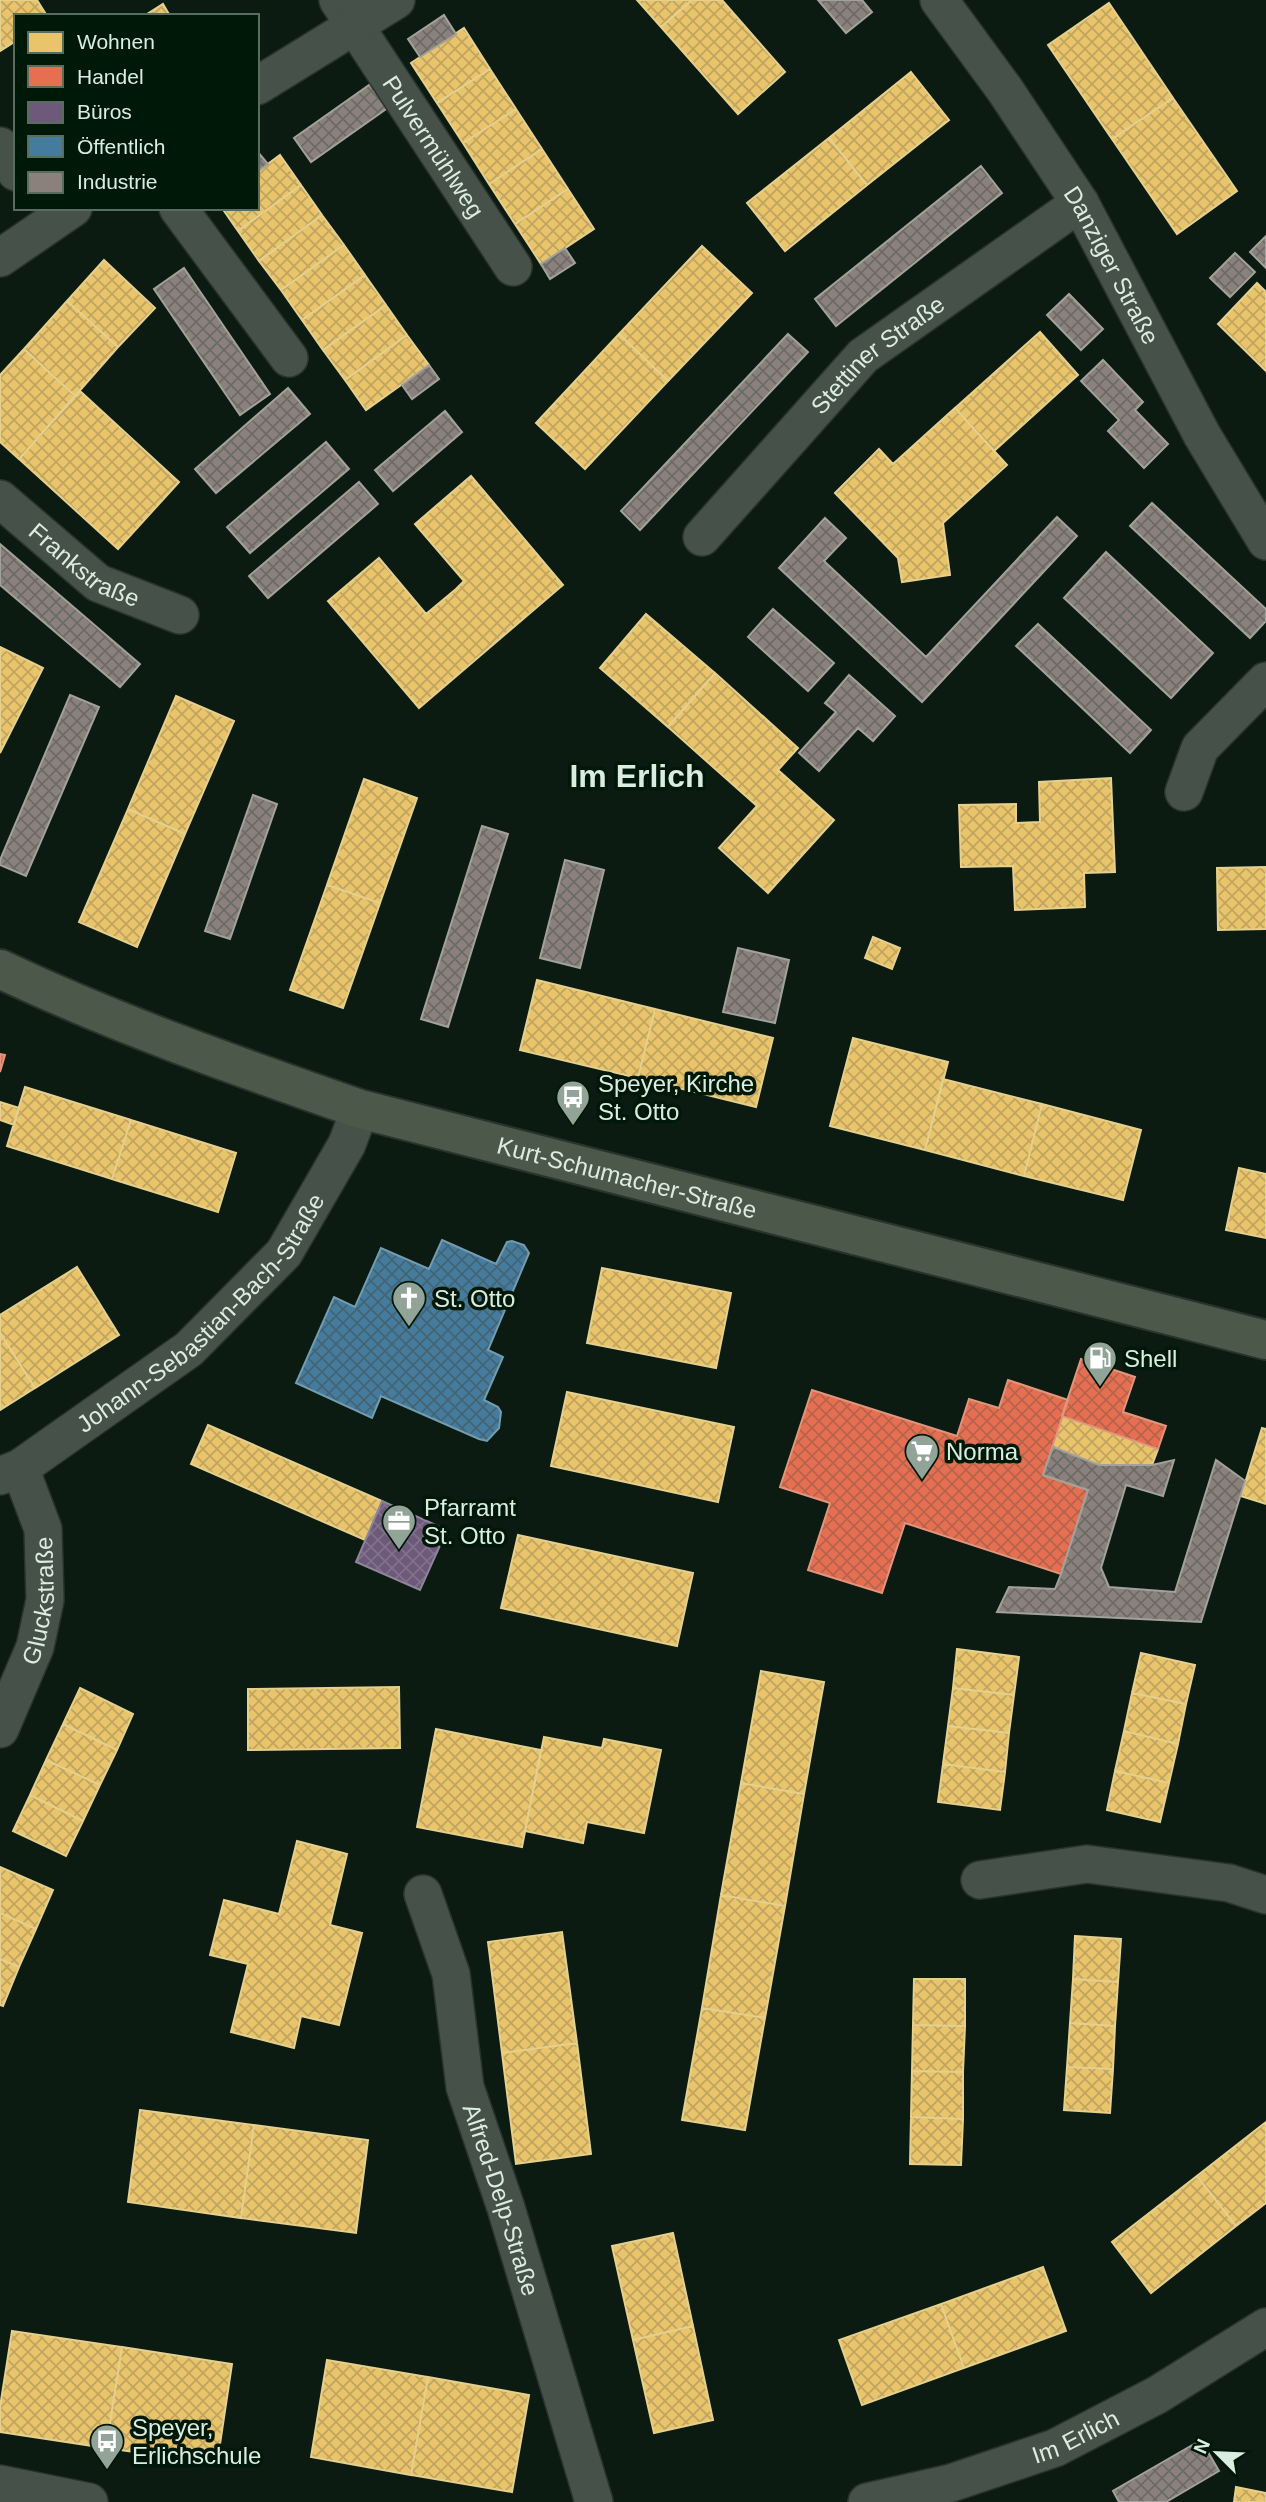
<svg xmlns="http://www.w3.org/2000/svg" width="1266" height="2502" font-family="Helvetica,sans-serif">
<style>
.homes{fill:url(#homes-cross-hatch);stroke:#e5d08d;stroke-width:2}
.shops{fill:url(#shops-cross-hatch);stroke:#e3947c;stroke-width:2}
.offices{fill:url(#offices-cross-hatch);stroke:#8e8599;stroke-width:2}
.public{fill:url(#public-cross-hatch);stroke:#729db1;stroke-width:2}
.industry{fill:url(#industry-cross-hatch);stroke:#a2a19a;stroke-width:2}
.lines{fill:none;stroke-linecap:round;stroke-linejoin:round}
.minor-casing{stroke:#29332c;stroke-width:40}
.major-casing{stroke:#29332c;stroke-width:42}
.minor{stroke:#455149;stroke-width:37}
.major{stroke:#4c584a;stroke-width:38}
.labels{text-anchor:middle;dominant-baseline:central;stroke-width:7;stroke-linejoin:round;paint-order:stroke}
.street-label{font-size:24px;fill:#dbece0;stroke:#001808}
.poi-label{font-size:24px;fill:#dbece0;stroke:#001808;text-anchor:start}
.district-label{font-size:32px;font-weight:bold;fill:#dbece0;stroke:#001808}
</style>
<defs>
<pattern id="homes-cross-hatch" width="8" height="8" patternUnits="userSpaceOnUse" patternTransform="scale(1.75)"><rect width="8" height="8" fill="#e9c46a"/><path d="M0 0l8 8M0 8l8-8" fill="none" stroke="#bfa560"/></pattern>
<pattern id="shops-cross-hatch" width="8" height="8" patternUnits="userSpaceOnUse" patternTransform="scale(1.75)"><rect width="8" height="8" fill="#e76f51"/><path d="M0 0l8 8M0 8l8-8" fill="none" stroke="#b6634d"/></pattern>
<pattern id="offices-cross-hatch" width="8" height="8" patternUnits="userSpaceOnUse" patternTransform="scale(1.75)"><rect width="8" height="8" fill="#6d597a"/><path d="M0 0l8 8M0 8l8-8" fill="none" stroke="#81718d"/></pattern>
<pattern id="public-cross-hatch" width="8" height="8" patternUnits="userSpaceOnUse" patternTransform="scale(1.75)"><rect width="8" height="8" fill="#457b9d"/><path d="M0 0l8 8M0 8l8-8" fill="none" stroke="#446474"/></pattern>
<pattern id="industry-cross-hatch" width="8" height="8" patternUnits="userSpaceOnUse" patternTransform="scale(1.75)"><rect width="8" height="8" fill="#8a817c"/><path d="M0 0l8 8M0 8l8-8" fill="none" stroke="#6d6a65"/></pattern>
</defs>
<rect width="100%" height="100%" fill="#0b1b12"/>
<path class="homes" d="M 0,0 L 37,0 L 47,16 L 16,16 L 16,41 L 0,51 Z
M 637,0 L 692,0 L 661,27 Z
M 692,0 L 722,0 L 785,72 L 738,114 L 661,27 Z
M 1109,3 L 1173,98 L 1112,139 L 1048,45 Z
M 163,4 L 170,16 L 144,16 Z
M 464,28 L 490,69 L 437,103 L 411,63 Z
M 490,69 L 516,109 L 463,143 L 437,103 Z
M 911,72 L 949,120 L 867,185 L 829,138 Z
M 1173,98 L 1237,191 L 1177,234 L 1112,139 Z
M 516,109 L 542,149 L 489,184 L 463,143 Z
M 829,138 L 867,185 L 785,251 L 747,203 Z
M 542,149 L 568,189 L 515,224 L 489,184 Z
M 280,155 L 301,185 L 238,231 L 222,208 L 257,208 L 257,172 Z
M 301,185 L 322,215 L 259,261 L 238,231 Z
M 568,189 L 594,229 L 541,264 L 515,224 Z
M 322,215 L 344,245 L 281,290 L 259,261 Z
M 344,245 L 365,275 L 302,320 L 281,290 Z
M 702,246 L 752,293 L 668,381 L 619,334 Z
M 104,260 L 155,308 L 118,347 L 67,301 Z
M 365,275 L 386,305 L 323,350 L 302,320 Z
M 1257,283 L 1266,292 L 1266,371 L 1218,324 Z
M 67,301 L 118,347 L 75,396 L 24,349 Z
M 386,305 L 407,335 L 345,380 L 323,350 Z
M 1040,332 L 1078,375 L 994,451 L 955,408 Z
M 619,334 L 668,381 L 585,469 L 536,423 Z
M 407,335 L 429,365 L 366,410 L 345,380 Z
M 24,349 L 75,396 L 19,459 L 0,442 L 0,375 Z
M 80,391 L 179,482 L 118,549 L 19,459 Z
M 955,408 L 1007,465 L 943,523 L 950,575 L 902,582 L 898,558 L 835,493 L 879,449 L 893,464 Z
M 471,476 L 563,585 L 419,708 L 328,601 L 379,558 L 426,614 L 456,589 L 464,581 L 415,524 Z
M 646,614 L 715,673 L 668,727 L 600,668 Z
M 0,647 L 43,668 L 0,753 Z
M 715,673 L 798,748 L 778,770 L 834,820 L 768,893 L 719,848 L 757,806 L 668,727 Z
M 176,696 L 234,721 L 185,834 L 128,809 Z
M 1111,778 L 1115,872 L 1084,873 L 1085,907 L 1015,910 L 1013,866 L 961,867 L 959,805 L 1016,804 L 1016,823 L 1040,822 L 1039,782 Z
M 364,779 L 417,798 L 380,903 L 327,885 Z
M 128,809 L 185,834 L 137,947 L 79,922 Z
M 1266,867 L 1266,929 L 1218,930 L 1217,868 Z
M 327,885 L 380,903 L 343,1008 L 290,990 Z
M 873,937 L 900,948 L 892,969 L 865,958 Z
M 537,980 L 655,1009 L 638,1078 L 520,1050 Z
M 655,1009 L 773,1038 L 756,1107 L 638,1078 Z
M 853,1038 L 948,1062 L 925,1150 L 830,1126 Z
M 943,1079 L 1042,1104 L 1024,1176 L 925,1150 Z
M 25,1087 L 131,1120 L 112,1179 L 7,1146 Z
M 0,1102 L 19,1108 L 14,1125 L 0,1120 Z
M 1042,1104 L 1141,1130 L 1123,1200 L 1024,1176 Z
M 131,1120 L 236,1153 L 218,1212 L 112,1179 Z
M 1239,1168 L 1266,1174 L 1266,1238 L 1226,1230 Z
M 77,1267 L 119,1335 L 35,1388 L 0,1333 L 0,1315 Z
M 602,1268 L 731,1293 L 716,1368 L 587,1343 Z
M 0,1333 L 35,1388 L 0,1410 Z
M 567,1392 L 734,1427 L 718,1502 L 551,1466 Z
M 1062,1416 L 1158,1449 L 1152,1465 L 1099,1465 L 1053,1447 Z
M 208,1425 L 382,1501 L 365,1540 L 191,1464 Z
M 1262,1428 L 1266,1429 L 1266,1504 L 1241,1496 Z
M 518,1535 L 693,1573 L 677,1646 L 501,1608 Z
M 957,1649 L 1019,1657 L 1014,1695 L 953,1688 Z
M 1141,1653 L 1195,1665 L 1186,1704 L 1132,1693 Z
M 761,1671 L 824,1682 L 804,1794 L 741,1783 Z
M 399,1687 L 400,1748 L 248,1750 L 248,1689 Z
M 80,1688 L 133,1714 L 117,1750 L 63,1724 Z
M 953,1688 L 1014,1695 L 1009,1733 L 948,1726 Z
M 1132,1693 L 1186,1704 L 1178,1744 L 1124,1731 Z
M 63,1724 L 117,1750 L 100,1785 L 46,1760 Z
M 948,1726 L 1009,1733 L 1005,1772 L 943,1764 Z
M 436,1729 L 541,1750 L 522,1847 L 417,1827 Z
M 1124,1731 L 1178,1744 L 1169,1783 L 1115,1771 Z
M 544,1737 L 602,1748 L 604,1739 L 661,1750 L 644,1833 L 587,1822 L 583,1843 L 525,1831 Z
M 46,1760 L 100,1785 L 83,1821 L 30,1795 Z
M 943,1764 L 1005,1772 L 1000,1810 L 938,1802 Z
M 1115,1771 L 1169,1783 L 1160,1822 L 1107,1810 Z
M 741,1783 L 804,1794 L 785,1906 L 721,1895 Z
M 30,1795 L 83,1821 L 66,1856 L 13,1831 Z
M 297,1841 L 347,1854 L 330,1925 L 362,1933 L 339,2025 L 301,2016 L 294,2048 L 231,2032 L 248,1964 L 210,1955 L 224,1900 L 279,1914 Z
M 0,1867 L 53,1890 L 36,1929 L 0,1913 Z
M 721,1895 L 785,1906 L 765,2018 L 702,2008 Z
M 0,1913 L 36,1929 L 19,1967 L 0,1959 Z
M 562,1932 L 577,2043 L 502,2053 L 488,1942 Z
M 1075,1936 L 1121,1939 L 1118,1982 L 1073,1979 Z
M 0,1959 L 19,1967 L 3,2006 L 0,2005 Z
M 914,1979 L 965,1979 L 965,2026 L 913,2025 Z
M 1073,1979 L 1118,1982 L 1115,2026 L 1070,2023 Z
M 702,2008 L 765,2018 L 745,2130 L 682,2120 Z
M 1070,2023 L 1115,2026 L 1113,2069 L 1067,2067 Z
M 913,2025 L 965,2026 L 963,2072 L 912,2071 Z
M 577,2043 L 591,2154 L 516,2164 L 502,2053 Z
M 1067,2067 L 1113,2069 L 1110,2113 L 1064,2110 Z
M 912,2071 L 963,2072 L 963,2119 L 911,2117 Z
M 140,2110 L 254,2125 L 241,2218 L 128,2202 Z
M 911,2117 L 963,2119 L 961,2165 L 910,2164 Z
M 1266,2122 L 1266,2203 L 1236,2226 L 1197,2176 Z
M 254,2125 L 368,2140 L 356,2233 L 241,2218 Z
M 1197,2176 L 1236,2226 L 1151,2293 L 1112,2242 Z
M 673,2233 L 693,2326 L 633,2340 L 612,2246 Z
M 1043,2267 L 1066,2331 L 964,2368 L 941,2304 Z
M 941,2304 L 964,2368 L 862,2405 L 839,2340 Z
M 693,2326 L 713,2420 L 654,2433 L 633,2340 Z
M 12,2331 L 122,2347 L 106,2448 L 0,2432 L 0,2407 Z
M 122,2347 L 232,2364 L 217,2464 L 106,2448 Z
M 327,2360 L 428,2377 L 411,2475 L 311,2457 Z
M 428,2377 L 529,2395 L 512,2492 L 411,2475 Z
M 1236,2487 L 1266,2493 L 1266,2502 L 1234,2502 Z"/>
<path class="shops" d="M 0,1054 L 5,1055 L 0,1072 Z
M 1081,1359 L 1135,1377 L 1123,1412 L 1166,1426 L 1158,1449 L 1062,1416 Z
M 1008,1380 L 1068,1400 L 1043,1475 L 1088,1490 L 1061,1574 L 905,1523 L 882,1593 L 808,1570 L 830,1503 L 780,1487 L 812,1390 L 957,1436 L 969,1399 L 999,1408 Z"/>
<path class="offices" d="M 382,1501 L 447,1530 L 420,1590 L 356,1562 Z"/>
<path class="public" d="M 442,1240 L 496,1264 L 507,1242 L 512,1241 L 524,1245 L 529,1253 L 488,1350 L 503,1357 L 484,1400 L 498,1407 L 501,1412 L 499,1428 L 487,1441 L 479,1439 L 381,1396 L 372,1418 L 296,1383 L 334,1297 L 355,1307 L 381,1248 L 429,1269 Z"/>
<path class="industry" d="M 818,0 L 862,0 L 872,12 L 846,33 Z
M 444,15 L 456,34 L 420,57 L 408,39 Z
M 372,83 L 389,107 L 311,162 L 294,138 Z
M 257,151 L 268,164 L 257,172 Z
M 981,166 L 1002,193 L 836,326 L 815,299 Z
M 1266,236 L 1266,268 L 1250,252 Z
M 565,248 L 575,263 L 550,279 L 541,264 Z
M 1235,253 L 1255,272 L 1230,297 L 1210,278 Z
M 184,268 L 270,394 L 240,415 L 154,289 Z
M 1069,294 L 1103,329 L 1081,350 L 1047,315 Z
M 788,334 L 808,352 L 640,530 L 621,511 Z
M 1103,360 L 1143,402 L 1135,410 L 1168,444 L 1144,468 L 1108,431 L 1119,420 L 1081,381 Z
M 429,365 L 439,379 L 412,399 L 402,385 Z
M 288,388 L 310,414 L 216,493 L 195,469 Z
M 445,411 L 462,432 L 393,491 L 375,470 Z
M 326,442 L 349,469 L 250,553 L 227,527 Z
M 359,482 L 378,504 L 268,598 L 249,576 Z
M 1152,503 L 1266,609 L 1266,621 L 1250,638 L 1130,526 Z
M 1057,517 L 1077,536 L 922,702 L 779,568 L 825,518 L 846,538 L 824,561 L 926,657 Z
M 0,544 L 140,664 L 120,687 L 0,585 Z
M 1106,552 L 1213,653 L 1171,698 L 1064,598 Z
M 773,609 L 834,663 L 808,691 L 748,637 Z
M 1038,624 L 1151,730 L 1130,753 L 1016,646 Z
M 849,675 L 895,716 L 873,741 L 858,728 L 819,771 L 799,753 L 836,712 L 825,703 Z
M 70,695 L 99,707 L 26,876 L 0,865 L 0,860 Z
M 253,795 L 277,804 L 230,939 L 205,931 Z
M 482,826 L 508,834 L 448,1027 L 421,1019 Z
M 565,860 L 604,870 L 580,968 L 540,958 Z
M 738,948 L 789,960 L 775,1023 L 723,1012 Z
M 1053,1447 L 1099,1465 L 1152,1465 L 1174,1460 L 1163,1496 L 1126,1485 L 1101,1568 L 1109,1587 L 1175,1592 L 1216,1460 L 1245,1481 L 1201,1622 L 997,1612 L 1009,1587 L 1055,1589 L 1061,1574 L 1088,1490 L 1043,1475 Z
M 1201,2440 L 1219,2471 L 1166,2502 L 1119,2502 L 1113,2491 Z"/>
<g class="lines">
<g class="minor-casing">
<g id="minor">
<path id="s1" d="M 338,0 L 513,267"/>
<path id="s2" d="M 939,0 L 1005,90 L 1080,203 L 1202,435 L 1266,541"/>
<path d="M 257,86 L 396,0"/>
<path d="M 0,146 L 16,172"/>
<path d="M 178,208 L 289,358"/>
<path d="M 0,258 L 73,208"/>
<path id="s3" d="M 0,499 L 98,583 L 180,615"/>
<path id="s4" d="M 702,537 L 863,356 L 1080,203"/>
<path d="M 1184,792 L 1200,748 L 1266,681"/>
<path id="s5" d="M 0,1476 L 20,1468 L 189,1349 L 284,1253 L 347,1144 L 360,1109"/>
<path id="s6" d="M 0,1729 L 35,1647 L 45,1600 L 43,1529 L 20,1468"/>
<path d="M 980,1880 L 1087,1864 L 1229,1883 L 1266,1895"/>
<path id="s7" d="M 423,1894 L 451,1974 L 465,2087 L 506,2208 L 594,2502"/>
<path d="M 0,2484 L 89,2502"/>
<path id="s8" d="M 867,2502 L 951,2483 L 1055,2448 L 1157,2395 L 1266,2327"/>
</g>
</g>
<g class="major-casing">
<g id="major">
<path id="s9" d="M 0,969 C 116,1024 239,1067 360,1109 L 1266,1340"/>
</g>
</g>
<use href="#minor" class="minor"/>
<use href="#major" class="major"/>
</g>
<defs>
<g id="bus-pin" transform="scale(1.75)"><path d="M0 17L-7.5 6A9.5 9.5 0 1 1 7.5 6Z" fill="#92a398" stroke="#001808"/><path d="M-5-6H5V4H4V6H2V4H-2V6H-4V4H-5ZM-3.5-4V0h7V-4ZM-3.5 1.2v1.5H-2V1.2ZM2 1.2v1.5H3.5V1.2Z" fill="#fff"/></g>
<g id="church-pin" transform="scale(1.75)"><path d="M0 17L-7.5 6A9.5 9.5 0 1 1 7.5 6Z" fill="#92a398" stroke="#001808"/><path d="M-1.2-6h2.4v3.5h3.3v2.4h-3.3V6h-2.4V-.1h-3.3v-2.4h3.3Z" fill="#fff"/></g>
<g id="fuel-pin" transform="scale(1.75)"><path d="M0 17L-7.5 6A9.5 9.5 0 1 1 7.5 6Z" fill="#92a398" stroke="#001808"/><path d="M-5.5-6h7V0h2V4h1.3V-2.5L3-4.5l.8-.8L6-3V5H2.5V1h-1V6h-7ZM-4.2-4.7v3.2H.2V-4.7Z" fill="#fff"/></g>
<g id="supermarket-pin" transform="scale(1.75)"><path d="M0 17L-7.5 6A9.5 9.5 0 1 1 7.5 6Z" fill="#92a398" stroke="#001808"/><path d="M-6-5.5h2.5l.6 2H6L4.5 2H-2.5L-4.4-4H-6ZM-1.5 3.2a1.3 1.3 0 1 0 .1 0ZM3 3.2a1.3 1.3 0 1 0 .1 0Z" fill="#fff"/></g>
<g id="office-pin" transform="scale(1.75)"><path d="M0 17L-7.5 6A9.5 9.5 0 1 1 7.5 6Z" fill="#92a398" stroke="#001808"/><path d="M-6-3h4V-5.5h4V-3h4V5H-6ZM-1-4.5V-3h2v-1.5ZM-6 0V1H6V0Z" fill="#fff"/></g>
</defs>
<g fill-rule="evenodd">
<use href="#bus-pin" x="573" y="1097"/>
<use href="#church-pin" x="409" y="1298"/>
<use href="#fuel-pin" x="1100" y="1358"/>
<use href="#supermarket-pin" x="922" y="1451"/>
<use href="#office-pin" x="399" y="1521"/>
<use href="#bus-pin" x="107" y="2441"/>
</g>
<g class="labels">
<g class="street-label">
<text stroke="none"><textPath href="#s1" startOffset="175">Pulvermühlweg</textPath></text>
<text stroke="none"><textPath href="#s2" startOffset="317">Danziger Straße</textPath></text>
<text stroke="none"><textPath href="#s4" startOffset="254">Stettiner Straße</textPath></text>
<text stroke="none"><textPath href="#s3" startOffset="108">Frankstraße</textPath></text>
<text stroke="none"><textPath href="#s9" startOffset="662">Kurt-Schumacher-Straße</textPath></text>
<text stroke="none"><textPath href="#s5" startOffset="262">Johann-Sebastian-Bach-Straße</textPath></text>
<text stroke="none"><textPath href="#s6" startOffset="136">Gluckstraße</textPath></text>
<text stroke="none"><textPath href="#s7" startOffset="317">Alfred-Delp-Straße</textPath></text>
<text stroke="none"><textPath href="#s8" startOffset="219">Im Erlich</textPath></text>
</g>
<g class="poi-label">
<text x="598" y="1083">Speyer, Kirche<tspan x="598" dy="28">St. Otto</tspan></text>
<text x="434" y="1298">St. Otto</text>
<text x="1124" y="1358">Shell</text>
<text x="946" y="1451">Norma</text>
<text x="424" y="1507">Pfarramt<tspan x="424" dy="28">St. Otto</tspan></text>
<text x="132" y="2427">Speyer,<tspan x="132" dy="28">Erlichschule</tspan></text>
</g>
<g class="district-label">
<text x="637" y="776">Im Erlich</text>
</g>
</g>
<rect x="14" y="14" width="245" height="196" fill="#001808" stroke="#586d5e" stroke-width="2"/>
<rect x="28" y="32" width="35" height="21" fill="#e9c46a" stroke="#586d5e" stroke-width="2"/>
<text x="77" y="49" font-size="21" fill="#dbece0">Wohnen</text>
<rect x="28" y="66" width="35" height="21" fill="#e76f51" stroke="#586d5e" stroke-width="2"/>
<text x="77" y="84" font-size="21" fill="#dbece0">Handel</text>
<rect x="28" y="102" width="35" height="21" fill="#6d597a" stroke="#586d5e" stroke-width="2"/>
<text x="77" y="119" font-size="21" fill="#dbece0">Büros</text>
<rect x="28" y="136" width="35" height="21" fill="#457b9d" stroke="#586d5e" stroke-width="2"/>
<text x="77" y="154" font-size="21" fill="#dbece0">Öffentlich</text>
<rect x="28" y="172" width="35" height="21" fill="#8a817c" stroke="#586d5e" stroke-width="2"/>
<text x="77" y="189" font-size="21" fill="#dbece0">Industrie</text>
<g transform="translate(1217 2453) rotate(294)" stroke="#001808" stroke-width="5" paint-order="stroke">
<path d="M0-5L12 26L0 18L-12 26Z" fill="#dbece0"/>
<text y="-10" font-size="19" font-weight="bold" text-anchor="middle" fill="#dbece0">N</text>
</g>
</svg>
